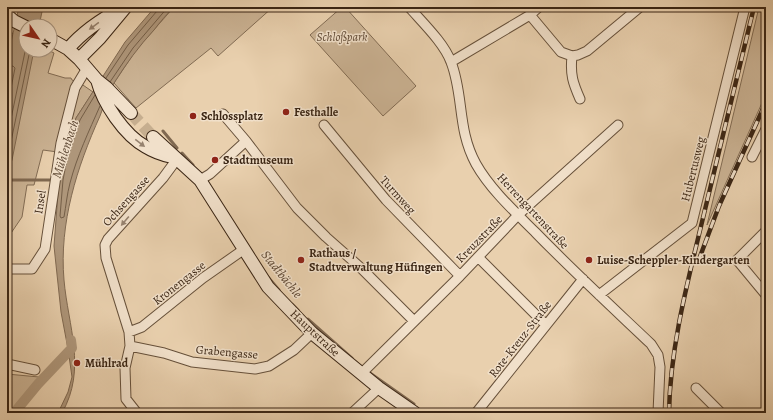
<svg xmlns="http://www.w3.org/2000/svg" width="773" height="420" font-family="Alegreya,serif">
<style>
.green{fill:#cbb394;stroke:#826c54}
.water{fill:#ae967a;stroke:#806951}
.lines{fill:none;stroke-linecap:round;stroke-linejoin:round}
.shore{stroke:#745e47;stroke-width:1}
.stream{stroke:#806951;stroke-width:3}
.canal{stroke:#ae967a;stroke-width:10}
.secondary-tunnel{stroke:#c6ae8f;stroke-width:12;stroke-dasharray:12 6;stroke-linecap:butt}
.street-casing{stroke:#66503a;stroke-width:11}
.secondary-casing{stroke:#3a2514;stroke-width:14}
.street{stroke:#f1e0ca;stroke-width:9}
.secondary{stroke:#f1e0ca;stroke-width:12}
.rail-casing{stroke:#3a2514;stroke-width:4.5}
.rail{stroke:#f1e0ca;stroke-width:3;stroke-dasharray:9;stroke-linecap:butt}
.oneway{fill:#96826f}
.poi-dot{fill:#8f2418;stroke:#f1e0ca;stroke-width:1.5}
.labels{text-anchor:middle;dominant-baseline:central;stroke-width:3;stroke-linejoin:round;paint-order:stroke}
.park-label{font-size:12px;font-style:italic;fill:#5e4834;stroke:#f1e0ca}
.poi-label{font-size:12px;font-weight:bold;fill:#3a2514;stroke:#f1e0ca;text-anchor:start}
.street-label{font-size:12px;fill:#3a2514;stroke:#f1e0ca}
.water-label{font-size:13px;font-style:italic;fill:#5d4733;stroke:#f1e0ca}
</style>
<rect width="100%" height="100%" fill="#e9d0ae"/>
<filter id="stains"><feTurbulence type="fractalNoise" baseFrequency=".005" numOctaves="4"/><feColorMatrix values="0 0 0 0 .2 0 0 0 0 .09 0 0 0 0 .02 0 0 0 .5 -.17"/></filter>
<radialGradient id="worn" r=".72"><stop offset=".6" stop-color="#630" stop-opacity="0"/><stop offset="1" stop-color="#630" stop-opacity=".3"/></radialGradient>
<path class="green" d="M 174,7 L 273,7 L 218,56 L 211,48 L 136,108 L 114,83 L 136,50 Z
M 342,7 L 345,7 L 416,86 L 383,116 L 310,35 Z
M 759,7 L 766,7 L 766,94 L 707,225 Z
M 12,33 L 26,40 L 26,50 L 48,50 L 54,53 L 48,73 L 65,78 L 71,78 L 72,80 L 80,83 L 93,92 L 76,118 L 65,153 L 43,150 L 34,185 L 27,185 L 22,217 L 7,239 L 7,43 Z
M 7,374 L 39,377 L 45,381 L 18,413 L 7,413 Z"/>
<path class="water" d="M 19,7 L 43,7 L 39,26 L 26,26 L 26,50 L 34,50 L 12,160 L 7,172 L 7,60 Z
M 155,7 L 174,7 C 167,14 160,22 154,30 C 139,46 126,64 114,83 C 108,93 104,105 100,116 C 77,167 59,223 64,280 C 68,326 87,369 62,413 L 58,413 L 68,392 L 72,377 L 68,349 L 61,312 L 54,246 L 59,180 L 63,158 L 76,118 L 125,42 Z"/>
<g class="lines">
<path class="shore" d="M 7,67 L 13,66 L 15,68 L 7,108
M 106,78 L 128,45 L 157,11 L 158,7
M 110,82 L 133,48 L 168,7
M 95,95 L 80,120 L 67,159 L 63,180 L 60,216 L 61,218 L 64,217 C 66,206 67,194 70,183 C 77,156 89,131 100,106
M 7,138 L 26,47
M 7,161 L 30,50"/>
<path class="stream" d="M 163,131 L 177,148
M 182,153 L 193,165
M 7,180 L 55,180
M 268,277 L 279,290
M 292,304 L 298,310
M 308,319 L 352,358
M 370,373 L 414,404"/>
<path class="canal" d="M 14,413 L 38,384 L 72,348 L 71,340"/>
<path class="secondary-tunnel" d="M 131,113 L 153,137"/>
<g class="street-casing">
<path id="street" d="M 409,7 C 423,23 444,43 451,62 C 464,95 457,130 476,164 C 490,189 515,212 536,233 C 573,271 612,307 651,344 L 658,355 L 660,367 L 658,413
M 530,15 L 561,52 L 572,56 C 570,75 573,83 580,99
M 572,56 L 578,55 L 587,51 L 640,7
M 451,62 L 530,15 L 539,7
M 223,114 L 246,141 L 297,208 L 326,237 L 361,268 L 414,321
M 324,125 L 386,200 L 460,276
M 752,157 L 766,129
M 200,180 L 210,174 L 246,141
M 766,231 L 737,260 L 766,295
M 478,257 L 546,325
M 7,269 L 32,269 L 45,249 L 61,143 L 75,88 L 87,68
M 599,295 L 692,223 L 745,7
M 129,332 L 142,327 L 203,278 L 243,250
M 130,346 L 164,353 L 192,362 L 255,369 L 269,366 L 294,350 L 312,333
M 7,364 L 35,370
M 361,374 L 460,276 L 518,215 L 618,125
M 696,388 L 721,413
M 137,413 L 126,399 L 125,368 L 130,346 L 129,332 L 106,258 L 105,245 L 108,239 L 163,178 L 177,159
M 352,413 L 379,388
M 476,413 L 583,279"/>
</g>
<g class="secondary-casing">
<path id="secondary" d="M 7,15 L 14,21 L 26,27
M 50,39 L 68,49 L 79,59 L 97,80 L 107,88 L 131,113
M 68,49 C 83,31 103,18 124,7
M 79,59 L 100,38 L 125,8
M 97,80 C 103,103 124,135 146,147 C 154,152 163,155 172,157
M 153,137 L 200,180 L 268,287 L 312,333 L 379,388 L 415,413"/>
</g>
<use href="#street" class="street"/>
<use href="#secondary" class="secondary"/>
<g class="rail-casing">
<path id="rail" d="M 698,262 L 719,206 L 766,102
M 669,413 C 670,349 687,284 702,222 C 719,150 737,79 754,7"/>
</g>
<use href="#rail" class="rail"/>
</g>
<defs><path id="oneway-solid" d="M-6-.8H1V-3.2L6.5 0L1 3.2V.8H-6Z"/></defs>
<g class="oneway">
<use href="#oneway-solid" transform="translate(94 26) rotate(144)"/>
<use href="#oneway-solid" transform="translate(140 143) rotate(38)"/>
<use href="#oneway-solid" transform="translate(125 221) rotate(130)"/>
</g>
<g class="poi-dot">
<circle cx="286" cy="112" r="4"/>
<circle cx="193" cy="116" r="4"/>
<circle cx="215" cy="160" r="4"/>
<circle cx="301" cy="260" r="4"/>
<circle cx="589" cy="260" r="4"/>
<circle cx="77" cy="363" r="4"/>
</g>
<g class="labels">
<g class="park-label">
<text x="342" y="37">Schloßpark</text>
</g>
<g class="poi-label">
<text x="294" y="112">Festhalle</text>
<text x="201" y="116">Schlossplatz</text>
<text x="223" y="160">Stadtmuseum</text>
<text x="309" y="253">Rathaus /<tspan x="309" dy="14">Stadtverwaltung Hüfingen</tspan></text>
<text x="597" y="260">Luise-Scheppler-Kindergarten</text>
<text x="85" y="363">Mühlrad</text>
</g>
<g class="street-label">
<text transform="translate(693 169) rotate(-76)">Hubertusweg</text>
<text transform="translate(398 195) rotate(48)">Turmweg</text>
<text transform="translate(126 201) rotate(-48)">Ochsengasse</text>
<text transform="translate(40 202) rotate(-81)">Insel</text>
<text transform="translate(533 211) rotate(47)">Herrengartenstraße</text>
<text transform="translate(479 239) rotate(-46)">Kreuzstraße</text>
<text transform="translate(179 283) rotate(-38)">Kronengasse</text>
<text transform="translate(315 333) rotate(43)">Hauptstraße</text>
<text transform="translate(520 339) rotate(-52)">Rote-Kreuz-Straße</text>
<text transform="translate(227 352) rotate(5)">Grabengasse</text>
</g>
<g class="water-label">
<text transform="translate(65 149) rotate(-72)">Mühlenbach</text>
<text transform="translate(282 274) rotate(51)">Stadtbächle</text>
</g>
</g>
<rect width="773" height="420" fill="none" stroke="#e9d0ae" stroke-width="24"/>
<rect x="8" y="8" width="757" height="404" fill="none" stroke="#3a2514" stroke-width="2"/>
<rect x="12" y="12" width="749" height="396" fill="none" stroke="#3a2514"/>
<g transform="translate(38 38) rotate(124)"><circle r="19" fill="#f1e0ca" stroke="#a89581"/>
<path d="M0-3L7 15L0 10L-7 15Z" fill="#8f2418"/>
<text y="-6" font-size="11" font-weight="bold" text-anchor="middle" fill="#3a2514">N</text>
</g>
<rect width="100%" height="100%" filter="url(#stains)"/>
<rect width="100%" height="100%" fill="url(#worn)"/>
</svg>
